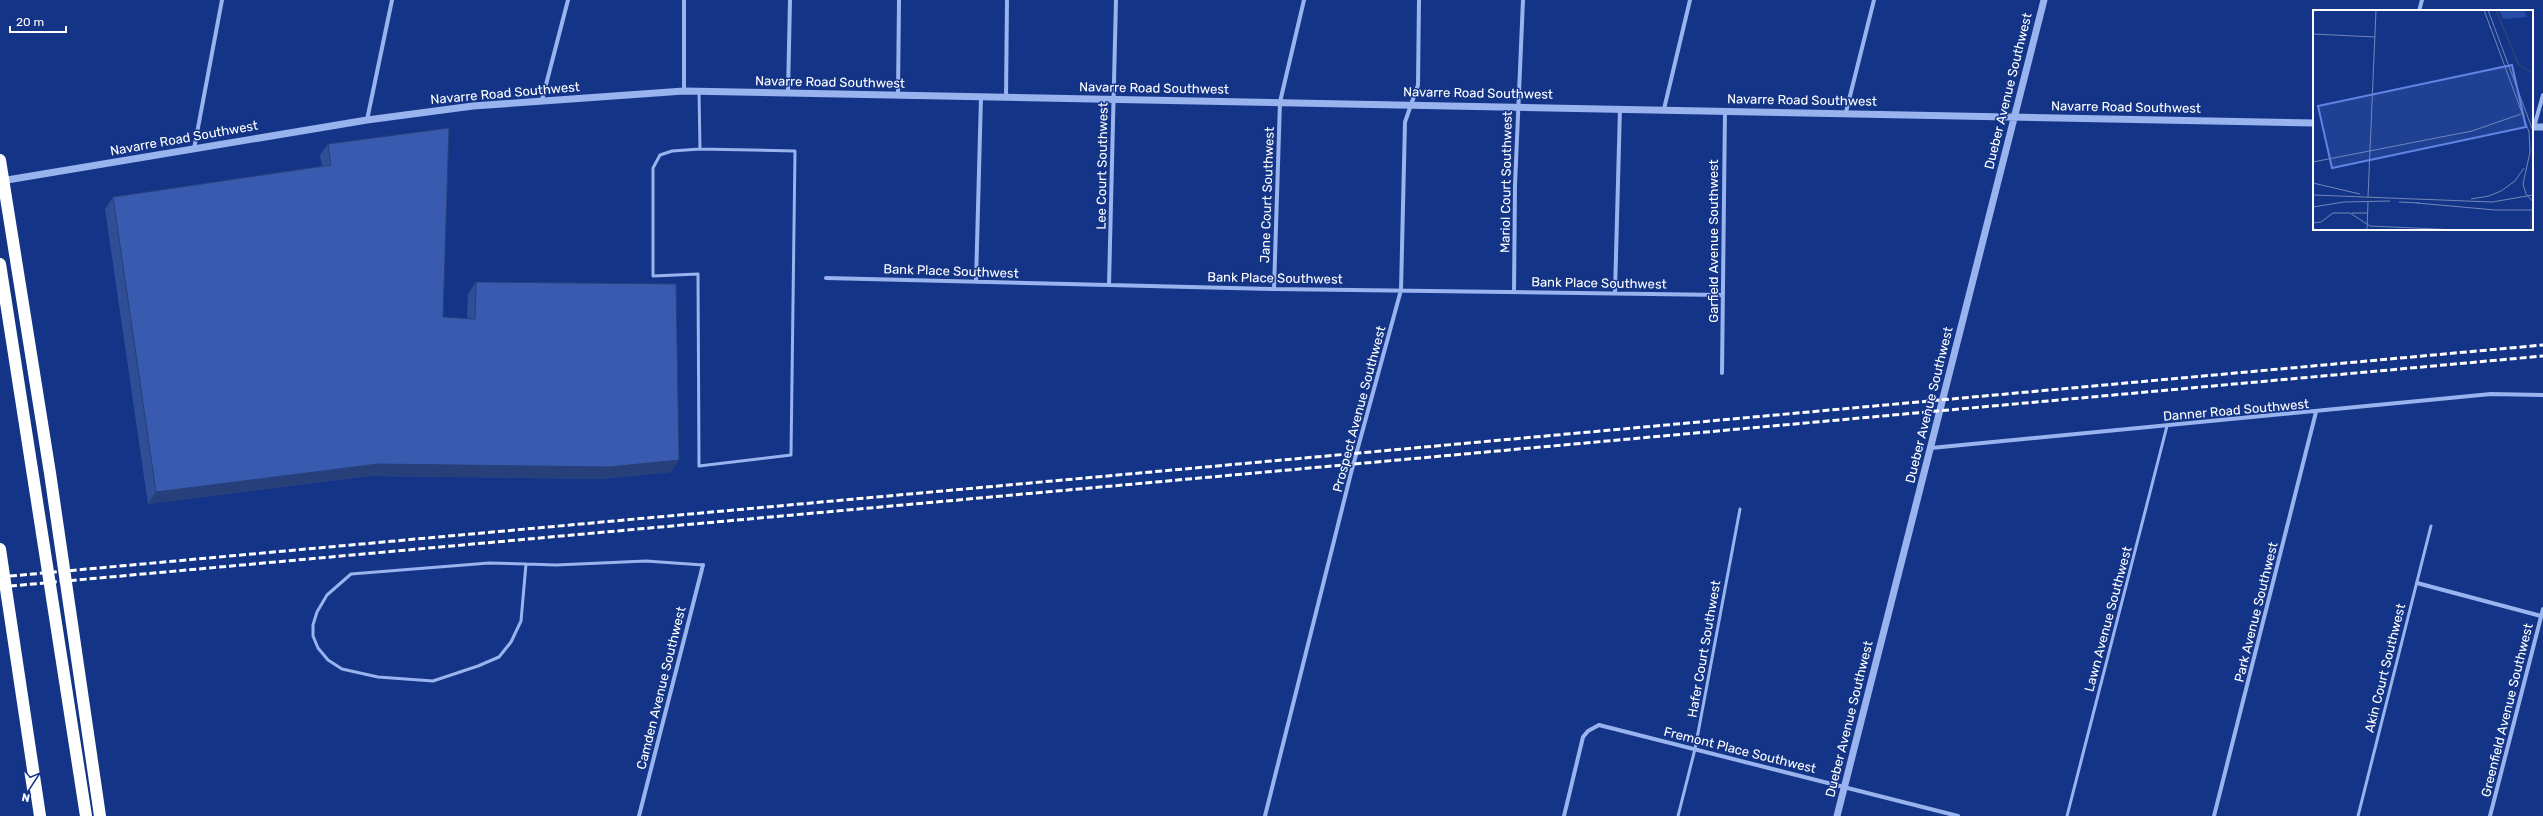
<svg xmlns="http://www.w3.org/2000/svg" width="2543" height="816" font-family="Rubik,sans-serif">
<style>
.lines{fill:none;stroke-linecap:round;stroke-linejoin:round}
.service{stroke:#99b3ef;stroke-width:3}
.minor{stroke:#99b3ef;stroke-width:4}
.tertiary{stroke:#99b3ef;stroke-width:7}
.motorway{stroke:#fff;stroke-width:12}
.rail{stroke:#fff;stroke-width:3;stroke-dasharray:7 3;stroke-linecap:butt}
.wall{fill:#304e96}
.shaded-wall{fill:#27407a}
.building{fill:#385baf;stroke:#27407a}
.labels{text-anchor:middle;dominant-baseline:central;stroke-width:3;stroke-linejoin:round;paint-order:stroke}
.street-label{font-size:13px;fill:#fff;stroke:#143587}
.inset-river{fill:none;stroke:#28417e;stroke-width:2}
.inset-road{fill:none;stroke:#7286b7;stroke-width:1}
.view{fill:#6183e4;fill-opacity:0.15;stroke:#6183e4;stroke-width:2}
.inset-edge{fill:none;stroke:#fff;stroke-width:2}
</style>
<rect width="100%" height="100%" fill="#143587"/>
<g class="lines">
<path class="service" d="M 699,91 L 700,149 L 795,151 L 791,455 L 699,466 L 698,274 L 653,276 L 653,168 L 660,155 L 672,151 L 700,149
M 526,564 L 521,621 L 511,642 L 499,657 L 478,666 L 433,681 L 378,677 L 342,669 L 328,660 L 318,648 L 313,636 L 313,625 L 317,612 L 327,595 L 351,574 L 489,563 L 526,564 L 556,565 L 646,561 L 703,565
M 1678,816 L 1695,749 L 1740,509
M 2067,816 L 2167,426
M 2358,816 L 2431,526"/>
<path class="minor" d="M 684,0 L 684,91
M 2419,11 L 2422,0
M 788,93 L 790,0
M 898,95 L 899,0
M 1006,98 L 1007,0
M 542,100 L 568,0
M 1664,109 L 1690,0
M 1846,112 L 1874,0
M 367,120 L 392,0
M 2534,127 L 2543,95
M 194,149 L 222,0
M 826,278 L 1274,289 L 1723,295
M 976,282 L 981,97
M 1109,285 L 1116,0
M 1274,289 L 1280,102 L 1304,0
M 1514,292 L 1515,185 L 1523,0
M 1615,293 L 1620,108
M 1722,373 L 1725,110
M 1931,448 L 2491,394 L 2543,395
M 2417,583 L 2541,616
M 639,816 L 703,565
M 1265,816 L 1351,473 L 1401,290 L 1405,122 L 1418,85 L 1419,0
M 1564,816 L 1583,737 L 1588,731 L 1599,725 L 1958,816
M 2214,816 L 2316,412
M 2490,816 L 2543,609"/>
<path class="tertiary" d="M 2532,127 L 2543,127
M 1,181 L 367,120 L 473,106 L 684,91 L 2314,123
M 1837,816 L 2044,0"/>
<path class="motorway" d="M 0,160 L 50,473 L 100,816
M 0,264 L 86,816
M 0,549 L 40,816"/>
<path class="rail" d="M 0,577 L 2543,345
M 0,587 L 2543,356"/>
</g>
<path class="wall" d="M 328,144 L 443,317 L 467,319 L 468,294 L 476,282 L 679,460 L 671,472 L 601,479 L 369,476 L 148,504 L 105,209 L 113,197 L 322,166 L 320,155 Z"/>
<path class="shaded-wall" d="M 679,460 L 671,472 L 601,479 L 369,476 L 148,504 L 156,492 L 378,464 Z"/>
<path class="building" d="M 449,128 L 443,317 L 475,319 L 476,282 L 676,284 L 679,460 L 609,467 L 378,464 L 156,492 L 113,197 L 331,165 L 328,144 Z"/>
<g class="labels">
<g class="street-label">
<text transform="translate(830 82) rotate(1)">Navarre Road Southwest</text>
<text transform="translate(1154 88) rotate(1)">Navarre Road Southwest</text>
<text transform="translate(2008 91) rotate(-76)">Dueber Avenue Southwest</text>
<text transform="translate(505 93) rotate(-5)">Navarre Road Southwest</text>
<text transform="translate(1478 93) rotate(1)">Navarre Road Southwest</text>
<text transform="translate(1802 100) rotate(1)">Navarre Road Southwest</text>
<text transform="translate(2126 107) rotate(1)">Navarre Road Southwest</text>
<text transform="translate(184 138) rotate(-10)">Navarre Road Southwest</text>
<text transform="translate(1102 166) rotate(-89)">Lee Court Southwest</text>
<text transform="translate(1506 182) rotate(-89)">Mariol Court Southwest</text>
<text transform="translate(1267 195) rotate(-88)">Jane Court Southwest</text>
<text transform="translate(1713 241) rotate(-90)">Garfield Avenue Southwest</text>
<text transform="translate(951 271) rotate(2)">Bank Place Southwest</text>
<text transform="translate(1275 278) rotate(1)">Bank Place Southwest</text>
<text transform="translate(1599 283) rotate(1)">Bank Place Southwest</text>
<text transform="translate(1929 405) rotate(-76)">Dueber Avenue Southwest</text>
<text transform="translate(1359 409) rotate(-75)">Prospect Avenue Southwest</text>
<text transform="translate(2236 410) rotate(-5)">Danner Road Southwest</text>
<text transform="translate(2256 612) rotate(-76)">Park Avenue Southwest</text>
<text transform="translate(2108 619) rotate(-75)">Lawn Avenue Southwest</text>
<text transform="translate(1704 649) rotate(-80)">Hafer Court Southwest</text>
<text transform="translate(2385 668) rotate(-76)">Akin Court Southwest</text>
<text transform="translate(661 688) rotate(-76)">Camden Avenue Southwest</text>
<text transform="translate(2507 710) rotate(-76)">Greenfield Avenue Southwest</text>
<text transform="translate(1849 719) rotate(-76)">Dueber Avenue Southwest</text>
<text transform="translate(1740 750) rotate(14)">Fremont Place Southwest</text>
</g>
</g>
<g transform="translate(2313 10)">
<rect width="220" height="220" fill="#143587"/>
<path d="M 186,0 L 211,0 L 214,7 L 190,9 Z" fill="#264ca6"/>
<path class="inset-river" d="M 183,0 L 206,55 L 220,63M 217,220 L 220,192"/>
<path class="inset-road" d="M 171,0 L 178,19M 175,0 L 220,121M 177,16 L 216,122 L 217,142 L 210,174 L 213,184 L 220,192M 0,24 L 62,27M 0,152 L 159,121 L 208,104M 220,157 L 220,173M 0,173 L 47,184M 0,185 L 179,192 L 220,185M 55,187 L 63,0M 158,189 L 176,186 L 188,181 L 202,171 L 211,158M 86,192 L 106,193M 104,193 L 182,200 L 220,200M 0,197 L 31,192 L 77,191M 39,203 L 54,203M 0,213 L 8,212 L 20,203 L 37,203 L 57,216 L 145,220M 54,220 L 55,192"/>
<path class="view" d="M 199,55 L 213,117 L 19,158 L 5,96 Z"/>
<rect width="220" height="220" class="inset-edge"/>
</g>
<g transform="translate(28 788) rotate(192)" stroke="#143587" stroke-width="3" paint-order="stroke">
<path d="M0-3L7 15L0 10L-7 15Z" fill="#ffffff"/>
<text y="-6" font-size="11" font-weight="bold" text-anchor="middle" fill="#ffffff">N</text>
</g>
<path d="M10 26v6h56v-6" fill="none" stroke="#ffffff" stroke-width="2"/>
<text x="16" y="26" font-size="12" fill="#ffffff" stroke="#143587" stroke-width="3" paint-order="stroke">20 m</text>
</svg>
